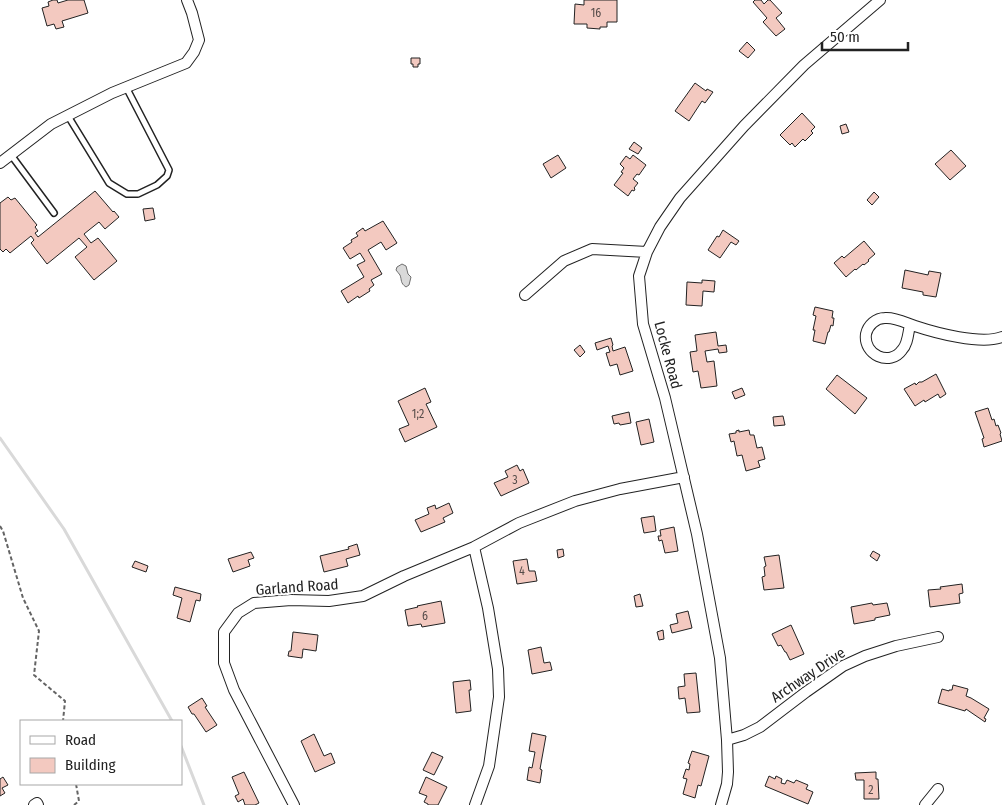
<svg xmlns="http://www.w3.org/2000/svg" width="1002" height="805" font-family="'Fira Sans Condensed',sans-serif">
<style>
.water{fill:#d9d9d9;stroke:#6f6f6f}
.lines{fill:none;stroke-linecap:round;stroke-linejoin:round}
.stream{stroke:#d9d9d9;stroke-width:3}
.building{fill:#f3c9c0;stroke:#222}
.service-casing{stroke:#222;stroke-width:8}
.minor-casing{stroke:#222;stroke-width:12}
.path{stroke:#646464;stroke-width:2;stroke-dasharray:4 2.5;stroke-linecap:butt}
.service{stroke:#fff;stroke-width:5}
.minor{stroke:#fff;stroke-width:10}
.labels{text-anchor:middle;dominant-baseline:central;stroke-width:4;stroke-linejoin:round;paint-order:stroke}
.number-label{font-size:12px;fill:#564c4a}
.street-label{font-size:15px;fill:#222;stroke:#fff}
</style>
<rect width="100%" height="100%" fill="#fff"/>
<path class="water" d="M 402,264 L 406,266 L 408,274 L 411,277 L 409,285 L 406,287 C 400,283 402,280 400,275 C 399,273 397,272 396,270 L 397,267 Z"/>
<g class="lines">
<path class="stream" d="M 0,438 L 64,529 L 172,721
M 181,746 L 204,805"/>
</g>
<path class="building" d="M 53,0 L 57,0 L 58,3 L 68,0 L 84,0 L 88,13 L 62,21 L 64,27 L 56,29 L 54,24 L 47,26 L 42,8 L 49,6 L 48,2 Z
M 584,0 L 617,0 L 617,22 L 607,22 L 607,27 L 600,27 L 600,29 L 587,28 L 587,24 L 574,24 L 575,4 L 584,5 Z
M 755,0 L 761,0 L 764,4 L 768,0 L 770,0 L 782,13 L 776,18 L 785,29 L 776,36 L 763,22 L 767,18 L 753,2 Z
M 747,42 L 755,50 L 748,58 L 739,51 Z
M 411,58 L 420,58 L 420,64 L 418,64 L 418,67 L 413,67 L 413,64 L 411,64 Z
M 695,83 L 706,91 L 707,89 L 713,92 L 705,103 L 702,101 L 689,121 L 675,111 Z
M 802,113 L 815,127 L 811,131 L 813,133 L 805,141 L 803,139 L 795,147 L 792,143 L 790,145 L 780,135 Z
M 846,124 L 849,132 L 842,134 L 840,126 Z
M 634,142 L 642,148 L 638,154 L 629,149 Z
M 951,150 L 966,166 L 950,180 L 935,164 Z
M 558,155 L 566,168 L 551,178 L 543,164 Z
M 633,155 L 646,165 L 639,175 L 637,174 L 633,179 L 638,183 L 634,188 L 635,189 L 634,191 L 632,190 L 628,196 L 614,185 L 623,173 L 621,172 L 624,168 L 620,164 L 626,156 L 630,159 Z
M 95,191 L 113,212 L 114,211 L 119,217 L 105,229 L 99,222 L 84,234 L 91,243 L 98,238 L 117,261 L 94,280 L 75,257 L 87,247 L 79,238 L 47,264 L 31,243 L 34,240 L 31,236 L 10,253 L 6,249 L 3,252 L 0,249 L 0,203 L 8,197 L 11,200 L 15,198 L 37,225 L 35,227 L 38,231 L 35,233 L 38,237 Z
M 874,192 L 879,197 L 872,205 L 867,200 Z
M 153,208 L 155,219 L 145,221 L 143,209 Z
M 383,221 L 397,243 L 386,250 L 381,242 L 368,250 L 382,274 L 371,280 L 374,285 L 369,289 L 370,291 L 359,298 L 358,296 L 348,303 L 341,291 L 364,277 L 357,265 L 365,261 L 360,253 L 350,259 L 343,248 L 352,242 L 351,240 L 358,236 L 356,233 L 363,228 L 365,231 Z
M 723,230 L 739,241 L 736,245 L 731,242 L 720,258 L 708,250 L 717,236 L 719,237 Z
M 864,241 L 875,254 L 868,260 L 869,261 L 864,265 L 863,264 L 856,270 L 855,269 L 846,277 L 834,263 L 842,256 L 844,258 Z
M 905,270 L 928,275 L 929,271 L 941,273 L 936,297 L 923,295 L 923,292 L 902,288 Z
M 702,280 L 715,281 L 714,292 L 703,291 L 702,306 L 686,305 L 687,282 L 702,283 Z
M 815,307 L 833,311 L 832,318 L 834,318 L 833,326 L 831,325 L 829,332 L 828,332 L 825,344 L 813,341 L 815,330 L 813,330 L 816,316 L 813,315 Z
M 716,332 L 718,346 L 726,345 L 727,352 L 719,353 L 718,349 L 705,351 L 707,362 L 714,361 L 717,386 L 701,388 L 698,371 L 693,372 L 690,352 L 697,351 L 695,335 Z
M 611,338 L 613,345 L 612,346 L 613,351 L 625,347 L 633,371 L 620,375 L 617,364 L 610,366 L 606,353 L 610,352 L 608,346 L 597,350 L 595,343 Z
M 580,345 L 585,352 L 580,357 L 574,350 Z
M 936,374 L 946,394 L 940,398 L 938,394 L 925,402 L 924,400 L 915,406 L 904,389 L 915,383 L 916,385 L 919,382 L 922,382 Z
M 837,375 L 867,398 L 855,414 L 826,389 Z
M 425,388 L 431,402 L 426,404 L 437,427 L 405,442 L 399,429 L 409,425 L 398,401 Z
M 742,388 L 745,395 L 735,399 L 732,392 Z
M 988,408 L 992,420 L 994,419 L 996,426 L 998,425 L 1001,433 L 1000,434 L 1002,441 L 984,447 L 982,439 L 984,438 L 975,412 Z
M 629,412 L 631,423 L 620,425 L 619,423 L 614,424 L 612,416 Z
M 783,416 L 785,425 L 774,426 L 773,417 Z
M 649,419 L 654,442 L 641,445 L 636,422 Z
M 739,430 L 739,432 L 749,430 L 750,435 L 754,435 L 757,448 L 762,447 L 765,459 L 758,461 L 760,467 L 746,471 L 742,455 L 737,456 L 734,441 L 731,442 L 729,434 L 736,433 L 736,431 Z
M 517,465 L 520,471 L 523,469 L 529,483 L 501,496 L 494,483 L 508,477 L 505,471 Z
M 449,503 L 453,513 L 443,518 L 445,522 L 421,532 L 415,520 L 429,514 L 427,508 L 435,505 L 436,509 Z
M 654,516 L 656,531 L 644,533 L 641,518 Z
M 674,527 L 678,551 L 665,553 L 662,540 L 659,541 L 658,536 L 661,536 L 660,530 Z
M 357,544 L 360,555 L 346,559 L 348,566 L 324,572 L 320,556 L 349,549 L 348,547 Z
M 563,549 L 564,556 L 558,558 L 557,550 Z
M 873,551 L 880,555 L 877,561 L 870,556 Z
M 251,552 L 254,558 L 248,560 L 250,566 L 233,572 L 228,559 Z
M 779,555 L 784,588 L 764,590 L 762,577 L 765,576 L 764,567 L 766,566 L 764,557 Z
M 527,559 L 529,571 L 535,571 L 537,581 L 517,584 L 513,561 Z
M 135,561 L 148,566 L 146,572 L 132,567 Z
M 962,584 L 963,593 L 959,594 L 960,603 L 930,607 L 928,590 L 941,589 L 940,587 Z
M 175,587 L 201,594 L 200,601 L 196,600 L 190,622 L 177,618 L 182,598 L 173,595 Z
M 640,594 L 643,606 L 636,607 L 634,596 Z
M 441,601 L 445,623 L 422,627 L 421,624 L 408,626 L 405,610 L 418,607 L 417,606 Z
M 872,603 L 873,605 L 887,603 L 890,615 L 875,618 L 875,620 L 854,624 L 851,607 Z
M 688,611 L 692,628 L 672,633 L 670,625 L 678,623 L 676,614 Z
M 791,625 L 804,654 L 790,660 L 786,652 L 785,652 L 781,645 L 778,646 L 772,634 Z
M 663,630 L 664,639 L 659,640 L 657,632 Z
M 293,632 L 318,635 L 316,651 L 303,649 L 302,658 L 288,656 L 289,651 L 291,651 Z
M 541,647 L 544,663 L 550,662 L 552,670 L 532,674 L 528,650 Z
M 696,673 L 700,712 L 687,713 L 685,698 L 679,699 L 678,687 L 685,686 L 684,674 Z
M 470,680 L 471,690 L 469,690 L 471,711 L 456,713 L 453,682 Z
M 953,685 L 968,689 L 966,696 L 971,698 L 989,709 L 984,718 L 986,719 L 985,722 L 966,709 L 965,711 L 938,703 L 942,689 L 949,691 L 949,690 L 952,690 Z
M 202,698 L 207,706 L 205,707 L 217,725 L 206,732 L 194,714 L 192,714 L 188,707 Z
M 532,733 L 546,736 L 540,769 L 542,770 L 540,783 L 527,780 L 529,767 L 532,768 L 535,752 L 529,751 Z
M 314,734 L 324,756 L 331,753 L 335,763 L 315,772 L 301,741 Z
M 692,751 L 709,756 L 701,786 L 698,785 L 695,798 L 683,794 L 687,779 L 683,778 L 686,769 L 689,770 L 690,764 L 688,763 Z
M 432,752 L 443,757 L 434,775 L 423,770 Z
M 244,772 L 259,803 L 255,805 L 245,805 L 243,799 L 238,802 L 235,796 L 239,794 L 232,777 Z
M 876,772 L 876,779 L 878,779 L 879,799 L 864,799 L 864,780 L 856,780 L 855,773 Z
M 769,776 L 775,779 L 776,776 L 782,779 L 781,783 L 785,784 L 787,780 L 794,783 L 796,780 L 808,785 L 806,789 L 813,792 L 808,804 L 765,786 Z
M 3,777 L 8,785 L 2,788 L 5,793 L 0,796 L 0,779 Z
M 426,777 L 447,787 L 438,805 L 428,805 L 428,804 L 424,802 L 427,796 L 419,793 Z"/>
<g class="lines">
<g class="service-casing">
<path id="service" d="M 68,116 L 109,183 L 127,194 L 138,194 L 157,185 L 167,176 L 169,170 L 126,87
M 11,155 L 54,213"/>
</g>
<g class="minor-casing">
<path id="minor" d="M 0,163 L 51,124 L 112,93 L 186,63 L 194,52 L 199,40 L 192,13 L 187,0
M 525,295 L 564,261 L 592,249 L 647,252
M 910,325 C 908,333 908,344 902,350 C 890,367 863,355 866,334 C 868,325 876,318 885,318 C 895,317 906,323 915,326 C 936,333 981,345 1002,337
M 474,547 L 488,608 L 498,669 L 499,697 L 489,766 L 475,805
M 727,740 L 744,735 L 760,727 L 806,692 L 843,666 L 865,656 L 896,646 L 938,637
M 34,805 L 37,803 L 38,805
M 294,805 L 234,690 L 224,663 L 224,632 L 238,613 L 254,603 L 291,600 L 329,601 L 363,596 L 404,576 L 474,547 L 519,523 L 575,501 L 620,489 L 684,477
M 721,805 L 727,784 L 728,772 L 727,740 L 720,658 L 697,534 L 665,398 L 643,324 L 639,276 L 647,252 L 660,227 L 680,198 L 744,126 L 804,65 L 880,0
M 925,805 L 938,789"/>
</g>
<path class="path" d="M 0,526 L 3,531 L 23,598 L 39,631 L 34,675 L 65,701 L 63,721
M 74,805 L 79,801 L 76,784"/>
<use href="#service" class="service"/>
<use href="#minor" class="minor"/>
</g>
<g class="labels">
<g class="number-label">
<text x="596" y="13">16</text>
<text x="418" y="414">1;2</text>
<text x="515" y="480">3</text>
<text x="522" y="571">4</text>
<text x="425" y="616">6</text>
<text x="871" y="790">2</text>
</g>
<g class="street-label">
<text transform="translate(668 355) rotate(75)">Locke Road</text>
<text transform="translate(297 587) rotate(-4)">Garland Road</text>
<text transform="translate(808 675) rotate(-34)">Archway Drive</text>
</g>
</g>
<rect x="20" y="720" width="162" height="65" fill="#ffffff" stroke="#a7a7a7"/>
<rect x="30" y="736" width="25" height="8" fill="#ffffff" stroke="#a7a7a7"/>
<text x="65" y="745" font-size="15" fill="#222222">Road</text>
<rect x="30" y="758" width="25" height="15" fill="#f3c9c0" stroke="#a7a7a7"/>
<text x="65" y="770" font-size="15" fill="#222222">Building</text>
<path d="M822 42v8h86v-8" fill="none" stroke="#222222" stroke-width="2.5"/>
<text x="830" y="42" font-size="15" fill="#222222" stroke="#ffffff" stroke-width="4" paint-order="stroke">50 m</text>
</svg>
